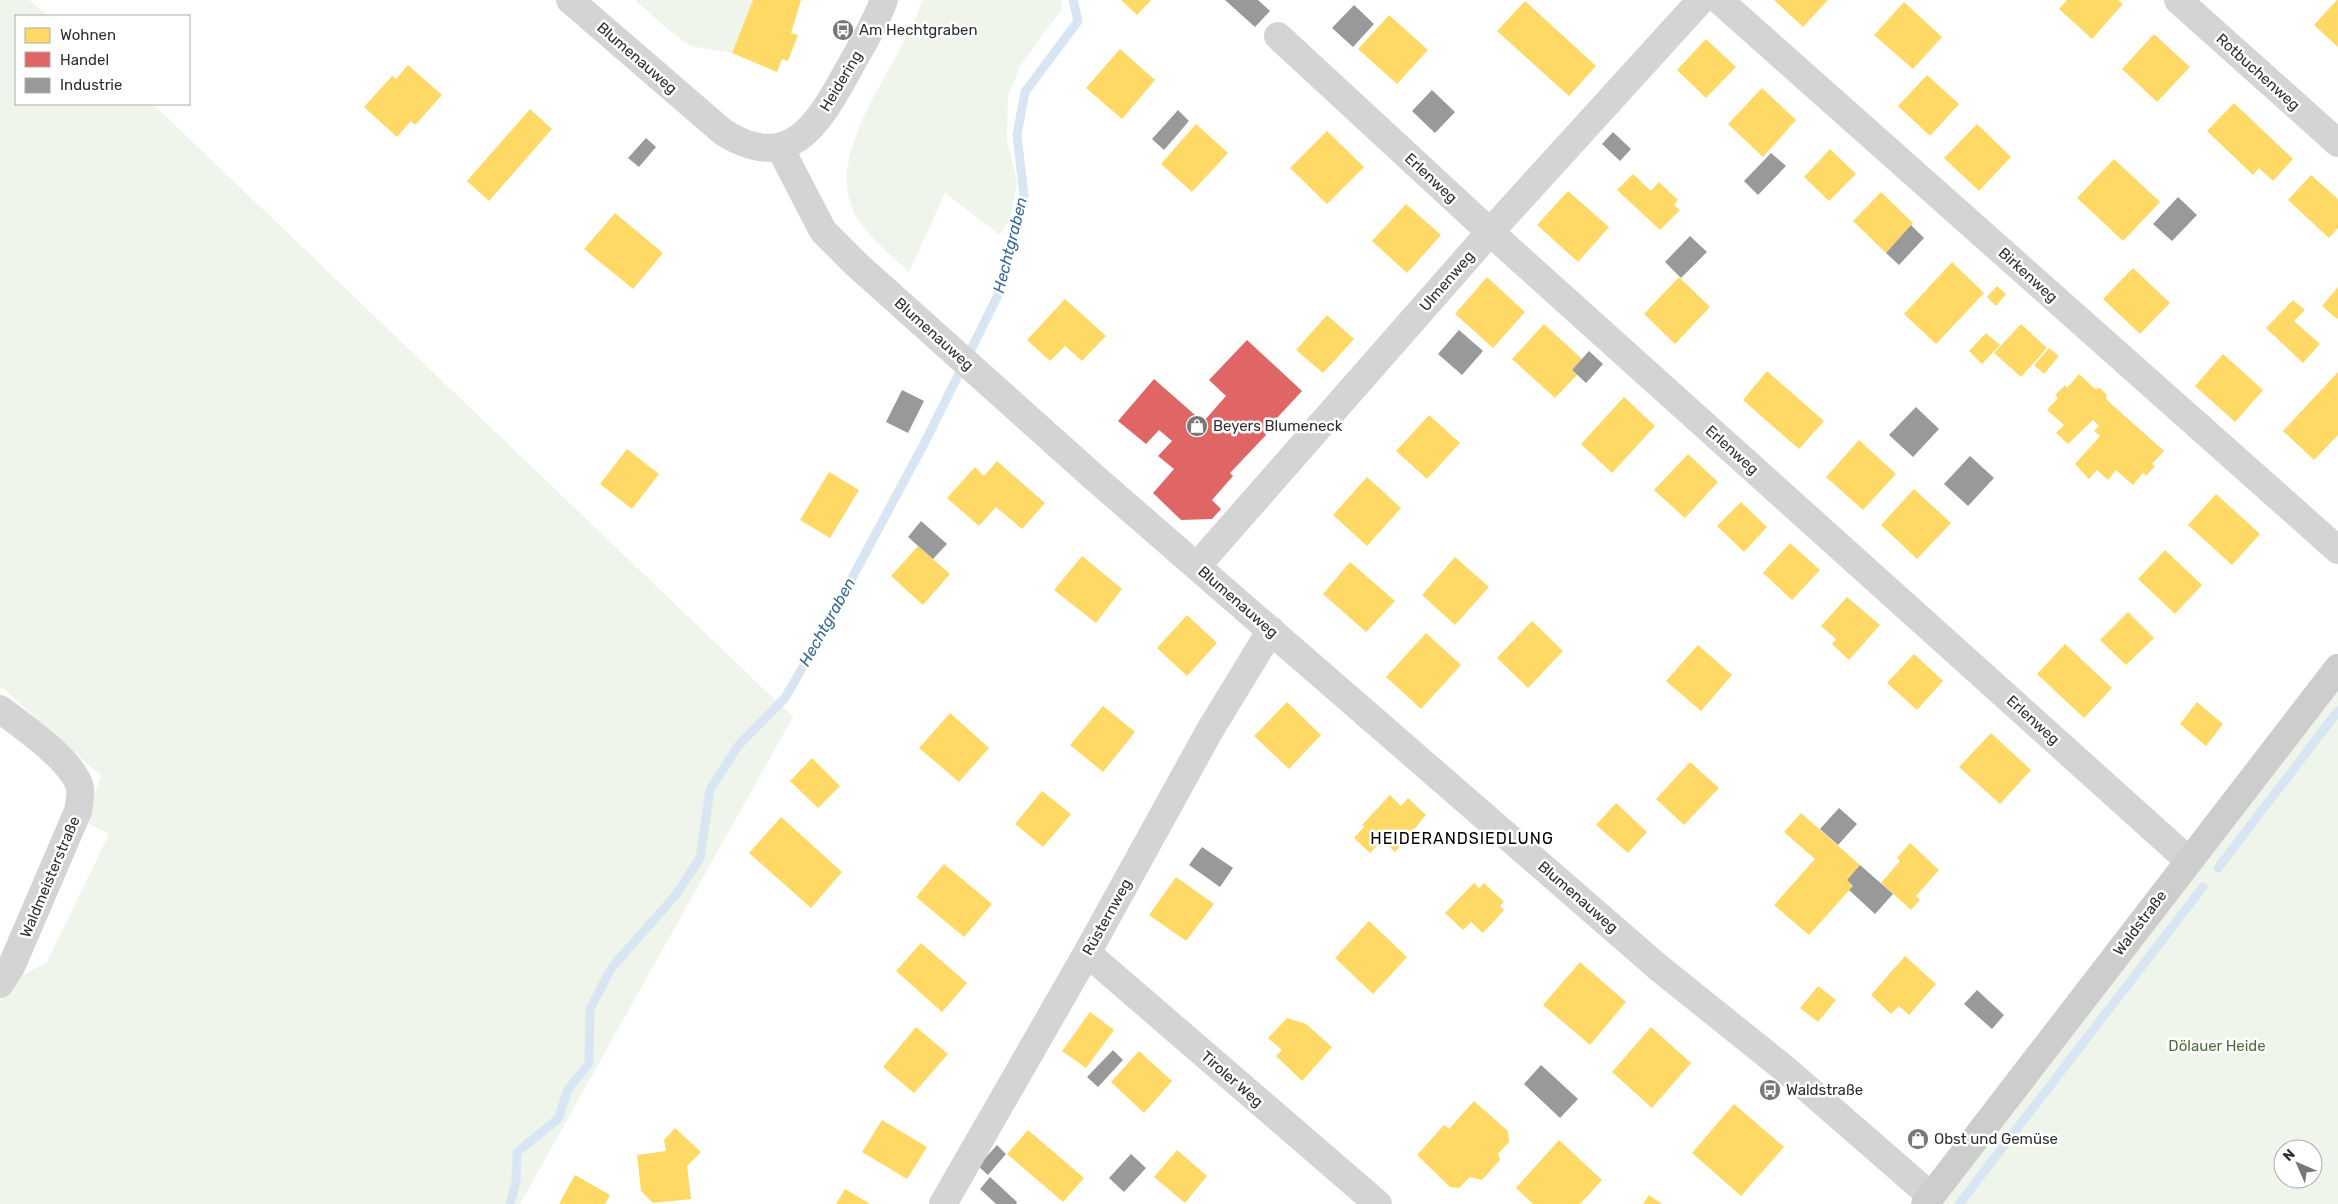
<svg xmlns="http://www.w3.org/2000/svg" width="2338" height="1204" font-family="Rubik,sans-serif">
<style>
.green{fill:#f0f5ec;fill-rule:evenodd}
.homes{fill:#ffd966}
.shops{fill:#e06666}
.industry{fill:#999}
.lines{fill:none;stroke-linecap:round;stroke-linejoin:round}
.stream{stroke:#d8e6f4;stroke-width:9}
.minor{stroke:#d4d4d4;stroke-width:28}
.tertiary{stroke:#d4d4d4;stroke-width:28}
.secondary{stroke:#cdcdcd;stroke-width:28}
.labels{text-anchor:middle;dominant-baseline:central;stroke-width:5;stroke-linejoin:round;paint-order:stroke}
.poi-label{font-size:15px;fill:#2f2f2f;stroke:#fff;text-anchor:start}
.street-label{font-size:15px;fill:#2f2f2f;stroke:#fff}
.park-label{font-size:15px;fill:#4e6e39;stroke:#fff}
.water-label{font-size:16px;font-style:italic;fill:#376a98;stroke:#fff}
.neighbourhood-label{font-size:16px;letter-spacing:1px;fill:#000;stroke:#fff}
</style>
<rect width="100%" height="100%" fill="#fff"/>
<path class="green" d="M 0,0 L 29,0 L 49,16 L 16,16 L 16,104 L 153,104 L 793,717 L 520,1204 L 0,1204 L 0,1001 L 19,977 L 47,962 L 109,834 L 84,821 L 101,776 L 0,686 Z
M 635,0 L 753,0 L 732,53 L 691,46 L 670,31 Z
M 922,0 L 1062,0 L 1061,10 L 1020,66 L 1008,97 L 1007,140 L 1017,181 L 1011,216 L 1000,235 L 945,193 L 909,272 C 892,257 875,242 861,224 C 812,158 904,64 922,0 Z
M 2338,690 L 2338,1204 L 1940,1204 ZM 2283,1149 L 2313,1149 L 2313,1179 L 2283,1179 Z"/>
<path class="homes" d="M 753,0 L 801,0 L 791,33 L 798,35 L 788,61 L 782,59 L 777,72 L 732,53 Z
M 1121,0 L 1151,0 L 1137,15 Z
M 1774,0 L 1828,0 L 1803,27 Z
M 2067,0 L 2118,0 L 2123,4 L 2092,39 L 2059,9 Z
M 2337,0 L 2338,0 L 2338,47 L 2314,25 Z
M 1525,1 L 1596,66 L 1569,96 L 1497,31 Z
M 1904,2 L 1942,37 L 1913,69 L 1874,35 Z
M 1389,15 L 1428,50 L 1397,84 L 1358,49 Z
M 2154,34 L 2190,67 L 2157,102 L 2122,69 Z
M 1706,39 L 1736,67 L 1706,98 L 1677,70 Z
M 1120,49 L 1155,80 L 1122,119 L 1086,88 Z
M 408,65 L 442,95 L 415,125 L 411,121 L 397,137 L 364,107 L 392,76 L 396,79 Z
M 1927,75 L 1959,104 L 1930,136 L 1898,106 Z
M 1762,88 L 1796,120 L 1763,157 L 1728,124 Z
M 2234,103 L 2293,159 L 2273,181 L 2259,168 L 2253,175 L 2207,131 Z
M 530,109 L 552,129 L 489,201 L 467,181 Z
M 1196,124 L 1228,153 L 1192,192 L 1161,164 Z
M 1977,124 L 2011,157 L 1979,191 L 1944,158 Z
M 1327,131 L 1364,167 L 1327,204 L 1290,168 Z
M 1830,149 L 1856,174 L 1829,201 L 1804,177 Z
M 2114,159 L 2160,202 L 2123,241 L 2077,198 Z
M 1633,174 L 1651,191 L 1659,182 L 1678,200 L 1674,205 L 1680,210 L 1660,230 L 1617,190 Z
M 2311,175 L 2338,199 L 2338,228 L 2329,238 L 2288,200 Z
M 1568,191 L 1609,227 L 1578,262 L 1537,225 Z
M 1881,192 L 1913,223 L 1886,253 L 1853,221 Z
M 1406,204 L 1441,235 L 1407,273 L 1372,241 Z
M 615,213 L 663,253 L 633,289 L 584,249 Z
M 1952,262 L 1984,293 L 1936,344 L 1904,314 Z
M 2133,268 L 2170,303 L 2140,334 L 2103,299 Z
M 1487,277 L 1525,312 L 1493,348 L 1455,314 Z
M 1679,277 L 1710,307 L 1675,344 L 1644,314 Z
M 1997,286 L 2006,294 L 1996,306 L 1987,297 Z
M 2338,287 L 2338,318 L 2337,319 L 2322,306 Z
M 1065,299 L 1106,336 L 1082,361 L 1065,346 L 1050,361 L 1027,340 Z
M 2293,300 L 2305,310 L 2294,321 L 2320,344 L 2303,363 L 2266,328 Z
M 1327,315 L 1354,339 L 1323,373 L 1296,350 Z
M 1544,324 L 1582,359 L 1572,370 L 1577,375 L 1555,398 L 1512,359 Z
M 2021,324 L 2047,348 L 2021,377 L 1994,353 Z
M 1986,333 L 2000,345 L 1982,364 L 1969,351 Z
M 2049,348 L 2059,356 L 2044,374 L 2034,365 Z
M 2223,354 L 2263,390 L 2235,422 L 2195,386 Z
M 1767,371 L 1824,421 L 1799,449 L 1743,400 Z
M 2338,372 L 2338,435 L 2314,460 L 2283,431 Z
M 2079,374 L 2095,389 L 2100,388 L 2107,395 L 2106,398 L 2109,402 L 2164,451 L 2152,464 L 2155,466 L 2146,476 L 2143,473 L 2133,485 L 2116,470 L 2108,480 L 2097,470 L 2089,479 L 2075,464 L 2100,436 L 2094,431 L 2099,426 L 2093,420 L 2068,444 L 2056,433 L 2064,425 L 2047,410 L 2058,398 L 2055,395 L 2065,385 L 2067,388 Z
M 1624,397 L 1655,426 L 1612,473 L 1581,444 Z
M 1429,415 L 1460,443 L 1427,479 L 1396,451 Z
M 1859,440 L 1896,474 L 1863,510 L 1826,477 Z
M 627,449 L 659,474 L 632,509 L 600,484 Z
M 1688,454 L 1718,482 L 1685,518 L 1654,490 Z
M 997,461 L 1045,503 L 1022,529 L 996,507 L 979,526 L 947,498 L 975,467 L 984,476 Z
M 829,472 L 859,490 L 830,538 L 800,520 Z
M 1367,477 L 1401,508 L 1367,546 L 1333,515 Z
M 1914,489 L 1951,523 L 1917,559 L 1881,525 Z
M 2216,494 L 2260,534 L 2232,565 L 2188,525 Z
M 1741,502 L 1767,527 L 1744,552 L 1717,526 Z
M 1790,543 L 1820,570 L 1792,600 L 1763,573 Z
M 918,546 L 950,574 L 923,605 L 891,576 Z
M 2165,550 L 2202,585 L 2175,614 L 2138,579 Z
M 1082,556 L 1122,589 L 1096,623 L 1054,590 Z
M 1455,557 L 1489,587 L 1455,625 L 1422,595 Z
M 1350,562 L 1395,601 L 1366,632 L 1323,594 Z
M 1847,597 L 1880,625 L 1849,660 L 1832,644 L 1836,639 L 1821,626 Z
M 2128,612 L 2154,638 L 2126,665 L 2100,640 Z
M 1187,615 L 1217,643 L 1187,676 L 1157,648 Z
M 1532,621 L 1563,651 L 1528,688 L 1497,658 Z
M 1426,633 L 1461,665 L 1421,709 L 1386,677 Z
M 2065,644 L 2112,688 L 2084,718 L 2037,674 Z
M 1698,645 L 1732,675 L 1701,711 L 1666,681 Z
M 1914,654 L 1943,681 L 1917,710 L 1887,683 Z
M 1287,702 L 1321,735 L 1289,769 L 1254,736 Z
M 2197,702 L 2223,724 L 2206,746 L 2180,724 Z
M 1103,706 L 1135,732 L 1103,772 L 1070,745 Z
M 950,713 L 989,748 L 959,782 L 919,748 Z
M 1991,733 L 2031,770 L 2000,804 L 1959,767 Z
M 812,758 L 840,786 L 818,808 L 790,781 Z
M 1690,762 L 1719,788 L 1684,825 L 1656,799 Z
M 1042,791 L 1071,814 L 1043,847 L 1015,824 Z
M 1390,795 L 1401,806 L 1408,798 L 1426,815 L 1395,852 L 1382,840 L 1370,853 L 1354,838 L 1364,827 L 1362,825 Z
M 1616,803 L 1647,832 L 1628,853 L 1596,825 Z
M 1801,813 L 1860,865 L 1847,880 L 1853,886 L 1809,935 L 1774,905 L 1815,859 L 1784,832 Z
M 781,817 L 842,872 L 811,908 L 749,853 Z
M 1910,843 L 1939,870 L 1916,896 L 1920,900 L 1911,910 L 1881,883 L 1900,861 L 1897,858 Z
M 944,864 L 992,904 L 964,937 L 916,897 Z
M 1176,877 L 1214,904 L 1186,941 L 1149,915 Z
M 1474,883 L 1479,888 L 1484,883 L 1504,902 L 1500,906 L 1504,910 L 1483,933 L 1471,922 L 1463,930 L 1445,913 Z
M 1369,921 L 1407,957 L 1373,994 L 1335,958 Z
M 921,943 L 967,983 L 942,1012 L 896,971 Z
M 1905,956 L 1936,984 L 1909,1015 L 1899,1006 L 1891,1014 L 1871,995 Z
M 1580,962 L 1626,1002 L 1590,1045 L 1543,1005 Z
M 1818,986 L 1836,1000 L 1818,1022 L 1800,1008 Z
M 1090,1012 L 1114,1030 L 1086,1068 L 1062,1051 Z
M 1287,1018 L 1306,1024 L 1332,1047 L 1302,1081 L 1276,1056 L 1282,1050 L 1268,1038 Z
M 916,1027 L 948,1054 L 914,1093 L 883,1067 Z
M 1651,1027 L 1691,1063 L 1652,1108 L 1612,1072 Z
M 1139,1051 L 1172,1081 L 1144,1113 L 1111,1082 Z
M 1474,1101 L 1508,1131 L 1509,1142 L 1498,1154 L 1500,1160 L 1482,1180 L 1470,1177 L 1459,1188 L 1450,1187 L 1417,1155 L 1444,1125 L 1449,1129 Z
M 1734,1104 L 1784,1147 L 1741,1196 L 1692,1153 Z
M 882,1120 L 927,1147 L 907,1179 L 862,1152 Z
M 675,1128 L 701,1152 L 687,1166 L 691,1199 L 653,1203 L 641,1191 L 637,1155 L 666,1151 L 664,1140 Z
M 1028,1130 L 1084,1178 L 1063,1202 L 1007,1154 Z
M 1559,1140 L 1602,1180 L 1580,1204 L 1533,1204 L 1516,1188 Z
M 1177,1150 L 1207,1176 L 1185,1203 L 1154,1177 Z
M 575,1175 L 610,1195 L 605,1204 L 559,1204 Z
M 845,1189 L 870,1204 L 836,1204 Z
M 1649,1195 L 1662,1204 L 1643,1204 Z"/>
<path class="shops" d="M 1247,340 L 1302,391 L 1264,432 L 1266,435 L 1230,473 L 1233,476 L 1212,500 L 1221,509 L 1212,519 L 1181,520 L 1153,493 L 1174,469 L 1158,456 L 1172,441 L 1159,430 L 1146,444 L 1118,421 L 1154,379 L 1203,422 L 1226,396 L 1209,380 Z"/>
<path class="industry" d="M 1225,0 L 1258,0 L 1270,11 L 1255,27 Z
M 1354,5 L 1374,24 L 1353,47 L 1332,28 Z
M 1432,90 L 1455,112 L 1435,133 L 1412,111 Z
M 1178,110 L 1189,121 L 1164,150 L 1152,139 Z
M 1613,132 L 1631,149 L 1620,161 L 1602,144 Z
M 646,138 L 656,147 L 639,167 L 628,158 Z
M 1771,153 L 1786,166 L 1758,195 L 1744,181 Z
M 2178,197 L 2197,215 L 2172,241 L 2153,224 Z
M 1911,225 L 1924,238 L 1899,265 L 1886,253 Z
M 1690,236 L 1707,252 L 1681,278 L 1665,262 Z
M 1459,330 L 1483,351 L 1462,375 L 1438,354 Z
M 1589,351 L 1603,364 L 1586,383 L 1572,370 Z
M 902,390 L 924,401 L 908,433 L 886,422 Z
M 1916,407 L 1939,429 L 1913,457 L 1889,435 Z
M 1970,456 L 1994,478 L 1968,506 L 1944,484 Z
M 921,521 L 947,544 L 933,559 L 908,537 Z
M 1839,808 L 1857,824 L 1838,845 L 1820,829 Z
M 1202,847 L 1233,868 L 1220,887 L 1189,865 Z
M 1860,865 L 1893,894 L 1875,914 L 1849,890 L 1853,886 L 1847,880 Z
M 1977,990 L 2004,1015 L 1992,1029 L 1964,1004 Z
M 1113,1050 L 1123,1060 L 1098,1087 L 1087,1077 Z
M 1541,1065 L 1578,1099 L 1560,1118 L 1524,1084 Z
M 997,1145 L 1006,1154 L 988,1175 L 978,1166 Z
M 1131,1154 L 1146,1168 L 1124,1192 L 1109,1178 Z
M 990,1177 L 1017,1202 L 1016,1204 L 996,1204 L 980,1189 Z"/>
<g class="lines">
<path class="stream" d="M 2218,868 L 2338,711
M 510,1204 L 516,1182 L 517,1152 L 558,1119 L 568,1090 L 589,1063 L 590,1009 L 612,967 L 675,896 L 700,858 L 710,790 L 737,747 L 785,698 L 829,621 L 926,440 L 999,293 L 1024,196 L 1017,135 L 1025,92 L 1078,21 L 1073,0
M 1959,1204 L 2203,887"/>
<path class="minor" d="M 1719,0 L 2338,550
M 2178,0 L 2338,143
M 1278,36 L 1490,232 L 2188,860
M 780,148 L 823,231 L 856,264 L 1096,479 L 1659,968 L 1785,1069 L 1931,1196
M 1197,566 L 1490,232 L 1701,0
M 0,709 C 22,726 74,761 80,788 C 81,795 79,804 78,811 L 11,967 L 0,984
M 1087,953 L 1378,1204
M 943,1204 L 1087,953 L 1210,730 L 1271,630"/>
<path class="tertiary" d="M 570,0 L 723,132 C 789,174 818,125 847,72 C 860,48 875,25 884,0"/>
<path class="secondary" d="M 1925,1204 L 2338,668"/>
</g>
<defs>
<g id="bus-disc" transform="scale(1.125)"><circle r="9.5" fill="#787878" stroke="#fff"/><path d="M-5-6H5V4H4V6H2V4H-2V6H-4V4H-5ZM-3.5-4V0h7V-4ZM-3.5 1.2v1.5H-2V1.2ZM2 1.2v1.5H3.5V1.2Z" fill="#fff"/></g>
<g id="shop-disc" transform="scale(1.125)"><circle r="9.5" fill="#787878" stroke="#fff"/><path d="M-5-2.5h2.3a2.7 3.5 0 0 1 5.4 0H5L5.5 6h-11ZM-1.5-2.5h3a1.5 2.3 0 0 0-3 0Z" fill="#fff"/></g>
</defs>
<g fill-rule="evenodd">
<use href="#bus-disc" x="843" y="30"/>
<use href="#shop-disc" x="1197" y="426"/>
<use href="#bus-disc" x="1770" y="1090"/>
<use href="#shop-disc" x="1918" y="1139"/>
</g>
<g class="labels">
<g class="poi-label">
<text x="859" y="30">Am Hechtgraben</text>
<text x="1213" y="426">Beyers Blumeneck</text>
<text x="1786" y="1090">Waldstraße</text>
<text x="1934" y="1139">Obst und Gemüse</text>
</g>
<g class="street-label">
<text transform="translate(637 58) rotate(41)">Blumenauweg</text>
<text transform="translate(2258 72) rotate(42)">Rotbuchenweg</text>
<text transform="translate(841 81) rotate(-59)">Heidering</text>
<text transform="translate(1431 178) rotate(43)">Erlenweg</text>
<text transform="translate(2028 275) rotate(42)">Birkenweg</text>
<text transform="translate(1447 281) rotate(-49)">Ulmenweg</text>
<text transform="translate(934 334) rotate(42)">Blumenauweg</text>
<text transform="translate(1732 450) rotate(42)">Erlenweg</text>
<text transform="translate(1238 602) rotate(41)">Blumenauweg</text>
<text transform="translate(2033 720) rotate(42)">Erlenweg</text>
<text transform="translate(50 877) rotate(-67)">Waldmeisterstraße</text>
<text transform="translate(1578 897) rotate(41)">Blumenauweg</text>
<text transform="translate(1107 917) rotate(-61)">Rüsternweg</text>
<text transform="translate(2140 923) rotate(-53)">Waldstraße</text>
<text transform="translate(1232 1079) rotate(41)">Tiroler Weg</text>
</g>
<g class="park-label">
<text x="2217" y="1046">Dölauer Heide</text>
</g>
<g class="water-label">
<text transform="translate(1010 245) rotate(-76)">Hechtgraben</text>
<text transform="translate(827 622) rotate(-61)">Hechtgraben</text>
</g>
<g class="neighbourhood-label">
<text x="1462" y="838">HEIDERANDSIEDLUNG</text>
</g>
</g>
<rect x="15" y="15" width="175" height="90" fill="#ffffff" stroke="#acacac"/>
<rect x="25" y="28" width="25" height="15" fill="#ffd966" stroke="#acacac"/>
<text x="60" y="40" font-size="15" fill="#2f2f2f">Wohnen</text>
<rect x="25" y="52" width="25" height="15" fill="#e06666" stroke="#acacac"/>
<text x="60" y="65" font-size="15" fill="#2f2f2f">Handel</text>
<rect x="25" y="78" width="25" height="15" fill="#999999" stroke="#acacac"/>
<text x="60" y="90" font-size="15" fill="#2f2f2f">Industrie</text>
<g transform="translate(2298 1164) rotate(315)"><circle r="24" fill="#ffffff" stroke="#acacac"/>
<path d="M0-4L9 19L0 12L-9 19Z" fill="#787878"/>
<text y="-8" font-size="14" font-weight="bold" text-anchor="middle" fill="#2f2f2f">N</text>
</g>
</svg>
